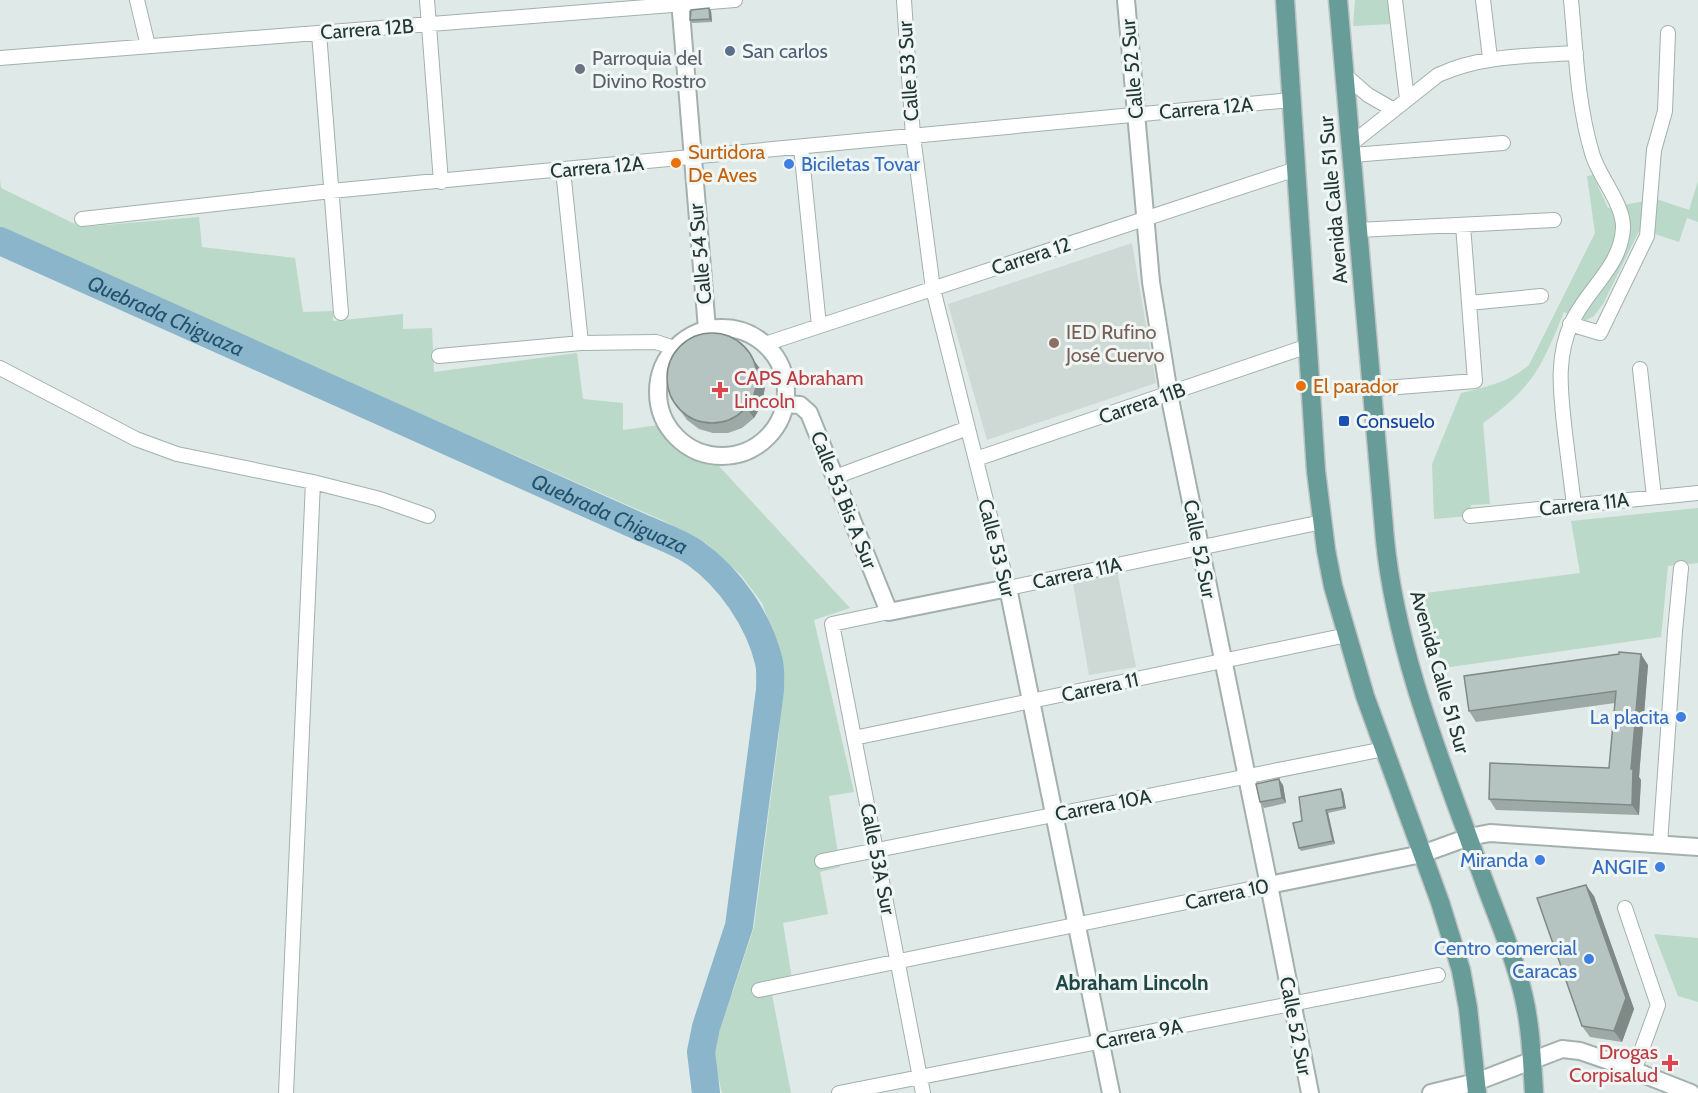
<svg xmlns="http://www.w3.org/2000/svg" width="1698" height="1093" font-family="Cabin,sans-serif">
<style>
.built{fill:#ced9d6}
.green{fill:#bad9c8}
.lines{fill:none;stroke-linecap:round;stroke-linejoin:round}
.river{stroke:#8bb5cb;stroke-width:28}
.minor-casing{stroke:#a3b0ae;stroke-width:16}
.tertiary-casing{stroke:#a3b0ae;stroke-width:20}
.primary-casing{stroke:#bdc3c3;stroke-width:21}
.minor{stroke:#fff;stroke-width:14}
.tertiary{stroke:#fff;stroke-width:16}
.primary{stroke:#679c98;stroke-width:18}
.wall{fill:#9ca9a5}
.shaded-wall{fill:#7f8986}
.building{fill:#b5c4c0;stroke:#7f8986;stroke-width:1.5}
.service-dot{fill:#5c6f8a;stroke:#eff6f4;stroke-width:2}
.worship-dot{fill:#6b7280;stroke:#eff6f4;stroke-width:2}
.food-dot{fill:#e8710a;stroke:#eff6f4;stroke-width:2}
.shop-dot{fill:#3f7fe0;stroke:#eff6f4;stroke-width:2}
.education-dot{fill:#8d6e63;stroke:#eff6f4;stroke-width:2}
.health-dot{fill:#e0444e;stroke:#eff6f4;stroke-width:2}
.transit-dot{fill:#1a4fb4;stroke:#eff6f4;stroke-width:2}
.labels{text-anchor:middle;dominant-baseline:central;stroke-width:6;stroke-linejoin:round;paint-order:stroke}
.street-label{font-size:20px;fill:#223836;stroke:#eff6f4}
.service-label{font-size:20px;fill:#4e5e75;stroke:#eff6f4;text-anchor:start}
.worship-label{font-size:20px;fill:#5b616d;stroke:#eff6f4;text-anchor:start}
.food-label{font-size:20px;fill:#c56008;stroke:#eff6f4;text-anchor:start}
.shop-label{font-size:20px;fill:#366cbe;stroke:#eff6f4;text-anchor:end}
.education-label{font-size:20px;fill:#785e54;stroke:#eff6f4;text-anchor:start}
.health-label{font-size:20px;fill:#be3a42;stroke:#eff6f4;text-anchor:start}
.transit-label{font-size:20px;fill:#164399;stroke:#eff6f4;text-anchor:start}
.water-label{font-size:21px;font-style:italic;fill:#21536f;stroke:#eff6f4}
.neighbourhood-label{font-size:21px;font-weight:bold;fill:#1f4846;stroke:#eff6f4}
</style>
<rect width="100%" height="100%" fill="#dfe9e7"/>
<path class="built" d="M 1132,243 L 1156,383 L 987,440 L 948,304 Z
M 1117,570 L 1136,667 L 1089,675 L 1072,578 Z"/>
<path class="green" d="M 1355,0 L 1390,0 L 1393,24 L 1353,26 Z
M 1593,175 L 1608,208 L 1656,199 L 1689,210 L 1698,181 L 1698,222 L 1687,218 L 1679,242 L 1640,229 L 1603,304 L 1593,317 L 1584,321 L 1564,312 C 1542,366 1533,388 1483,423 L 1490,504 L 1471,505 L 1470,516 L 1434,519 L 1432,464 L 1461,393 C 1486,387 1509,382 1529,365 L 1595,233 L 1587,176 Z
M 0,179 L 1,188 L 81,227 L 199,217 L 202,247 L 295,258 L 303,312 L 333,311 L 333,321 L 403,314 L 403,329 L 432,328 L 434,372 L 577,353 L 583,399 L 623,403 L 623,430 L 659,425 C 676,448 689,458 717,464 L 850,608 L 814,620 L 854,792 L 829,796 L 840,867 L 820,872 L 828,914 L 783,923 L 792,979 L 770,984 L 791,1093 L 722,1093 L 714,1061 L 717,1028 L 733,991 L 754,927 L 779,734 L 782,658 L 762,603 L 741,575 L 706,543 L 666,522 L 0,228 Z
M 1698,508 L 1698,563 L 1668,566 L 1661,637 L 1443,668 L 1418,594 L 1580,573 L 1571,521 Z
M 1654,934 L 1698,938 L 1698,1002 L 1678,996 Z"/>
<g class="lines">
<path class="river" id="s1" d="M 0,241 L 640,527 C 658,535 679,542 695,553 C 730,578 759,620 769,662 C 771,671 770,681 770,690 L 739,926 L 706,1027 L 701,1052 L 706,1093"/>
<g class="minor-casing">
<path id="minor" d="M 137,0 L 148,46
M 427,0 L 441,182
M 904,0 L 913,136 L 933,289 L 1008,588 L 1322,522
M 1395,0 L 1407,99
M 1483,0 L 1490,58
M 1571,0 C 1576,51 1577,103 1592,153 C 1598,176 1624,204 1623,228 C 1621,267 1587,289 1572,322 C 1555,358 1561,395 1565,433 C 1568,457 1571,481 1574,505
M 319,33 L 341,313
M 0,58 L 735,0
M 1345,75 L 1368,95 L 1394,110
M 1351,144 L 1438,75 C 1482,55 1528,56 1576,53
M 801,147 L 819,326
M 1352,155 L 1503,143
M 563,170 L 581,343
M 82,219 L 331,191 L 1291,100
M 1358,230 L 1554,220
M 1469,303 L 1541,296
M 1570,324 L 1600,333 L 1647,236 L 1654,150 L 1665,111 L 1668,33
M 765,344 L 1296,169
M 439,356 L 581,343 L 656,342 L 674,348
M 0,368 L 136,439 L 177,454 L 313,482 L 380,499 L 428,516
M 1640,369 L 1654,497
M 1373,389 L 1475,381 L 1463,225
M 976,459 L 1308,346
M 835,477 L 968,428
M 1470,516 L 1698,493
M 889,612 L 832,624 L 923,1093
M 854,738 L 1347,635
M 1660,844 L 1675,631 L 1681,568
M 822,861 L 1384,749
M 1625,908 L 1658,1005 L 1634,1071
M 759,990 L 1269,885
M 286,1093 L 313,482
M 839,1093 L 1438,975"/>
</g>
<g class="tertiary-casing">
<path id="tertiary" d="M 680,0 L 707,329
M 1126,0 L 1151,282 L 1169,394 L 1269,885 L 1310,1093
M658 392a64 64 0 1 1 128 0a64 64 0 1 1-128 0Z
M 785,404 L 800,405 L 809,413 L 889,612 L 1008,588 L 1111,1093
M 1269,885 L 1422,854 L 1469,837 L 1490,833 L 1698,847
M 1431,1093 L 1476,1082 L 1562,1049 L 1580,1051 L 1612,1062 L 1691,1093"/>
</g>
<g class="primary-casing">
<path id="primary" d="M 1285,0 L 1316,471 L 1326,550 L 1333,586 L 1365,696 L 1440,902 L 1461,970 L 1468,1008 L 1477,1093
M 1338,0 L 1385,540 C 1397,658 1445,770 1484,881 C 1498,919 1515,958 1524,998 C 1531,1029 1532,1061 1534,1093"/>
</g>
<use href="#minor" class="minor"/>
<use href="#tertiary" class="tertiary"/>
<use href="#primary" class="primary"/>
</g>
<path class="wall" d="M 709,8 L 711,11 L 712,22 L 692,23 L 690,20 Z
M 761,370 L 765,387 L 762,404 L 754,418 L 742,428 L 728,433 L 713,433 L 699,429 L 687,420 L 670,396 Z
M 1648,665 L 1639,777 L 1641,780 L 1639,815 L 1496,810 L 1489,799 L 1609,768 L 1615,703 L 1476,722 L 1469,711 Z
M 1283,785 L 1286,803 L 1264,808 L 1260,802 Z
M 1343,792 L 1346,809 L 1328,813 L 1335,844 L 1301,851 L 1299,848 L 1302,821 Z
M 1594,896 L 1634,1009 L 1622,1042 L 1590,1037 L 1582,1026 Z"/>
<path class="shaded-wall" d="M 709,8 L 711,11 L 712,22 L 710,19 Z
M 753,359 L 761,370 L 765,387 L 762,404 L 754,418 L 746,407 Z
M 1641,654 L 1648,665 L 1639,777 L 1641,780 L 1639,815 L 1632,805 L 1631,769 Z
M 1279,779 L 1283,785 L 1286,803 L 1282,798 Z
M 1341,789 L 1343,792 L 1346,809 L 1344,807 Z
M 1326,810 L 1328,813 L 1335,844 L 1333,841 Z
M 1586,885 L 1594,896 L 1634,1009 L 1622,1042 L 1614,1031 Z"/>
<path class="building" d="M 709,8 L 710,19 L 690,20 L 691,10 Z
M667 378a45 45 0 1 1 90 0a45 45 0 1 1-90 0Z
M 1619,652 L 1641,654 L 1631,769 L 1633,769 L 1632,805 L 1489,799 L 1490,763 L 1609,768 L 1616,691 L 1469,711 L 1464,676 L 1619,654 Z
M 1279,779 L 1282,798 L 1260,802 L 1256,784 Z
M 1341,789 L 1344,807 L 1326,810 L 1333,841 L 1299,848 L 1293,823 L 1302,821 L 1299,797 Z
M 1586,885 L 1626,998 L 1614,1031 L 1582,1026 L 1537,898 Z"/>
<circle class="service-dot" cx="730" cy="51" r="6"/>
<circle class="worship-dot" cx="580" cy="69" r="6"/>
<g class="food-dot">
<circle cx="676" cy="163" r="6"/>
<circle cx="1301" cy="386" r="6"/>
</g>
<g class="shop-dot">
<circle cx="789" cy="164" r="6"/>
<circle cx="1681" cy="717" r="6"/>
<circle cx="1540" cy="860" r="6"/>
<circle cx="1660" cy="867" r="6"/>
<circle cx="1589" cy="959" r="6"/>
</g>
<circle class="education-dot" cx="1054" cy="343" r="6"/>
<g class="health-dot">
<path d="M717 381h6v6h6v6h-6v6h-6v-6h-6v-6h6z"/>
<path d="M1667 1054h6v6h6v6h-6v6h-6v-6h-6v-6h6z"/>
</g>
<rect class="transit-dot" x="1338" y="415" width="12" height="12" rx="3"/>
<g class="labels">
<g class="street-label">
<text transform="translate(367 29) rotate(-4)">Carrera 12B</text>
<text transform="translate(1132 69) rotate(-95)">Calle 52 Sur</text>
<text transform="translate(908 71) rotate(-94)">Calle 53 Sur</text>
<text transform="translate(1206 108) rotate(-5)">Carrera 12A</text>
<text transform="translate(597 167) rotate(-5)">Carrera 12A</text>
<text transform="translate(1333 200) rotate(-95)">Avenida Calle 51 Sur</text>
<text transform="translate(700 254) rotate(-95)">Calle 54 Sur</text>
<text transform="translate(1031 256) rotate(-18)">Carrera 12</text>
<text transform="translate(1142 403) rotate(-19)">Carrera 11B</text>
<text transform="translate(844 500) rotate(68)">Calle 53 Bis A Sur</text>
<text transform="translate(1584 504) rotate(-6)">Carrera 11A</text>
<text transform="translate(997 548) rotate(76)">Calle 53 Sur</text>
<text transform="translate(1200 549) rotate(79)">Calle 52 Sur</text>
<text transform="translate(1077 573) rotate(-12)">Carrera 11A</text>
<text transform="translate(1440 672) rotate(74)">Avenida Calle 51 Sur</text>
<text transform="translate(1100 687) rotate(-12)">Carrera 11</text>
<text transform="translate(1103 805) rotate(-11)">Carrera 10A</text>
<text transform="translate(878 859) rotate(79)">Calle 53A Sur</text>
<text transform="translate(1227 894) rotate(-12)">Carrera 10</text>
<text transform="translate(1296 1026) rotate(79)">Calle 52 Sur</text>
<text transform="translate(1139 1034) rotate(-11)">Carrera 9A</text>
</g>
<g class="service-label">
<text x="742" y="51">San carlos</text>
</g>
<g class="worship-label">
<text x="592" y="58">Parroquia del<tspan x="592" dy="23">Divino Rostro</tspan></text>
</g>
<g class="food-label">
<text x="688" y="152">Surtidora<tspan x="688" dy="23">De Aves</tspan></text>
<text x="1313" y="386">El parador</text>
</g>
<g class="shop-label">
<text x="801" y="164" text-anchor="start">Biciletas Tovar</text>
<text x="1669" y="717">La placita</text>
<text x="1528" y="860">Miranda</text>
<text x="1648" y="867">ANGIE</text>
<text x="1577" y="948">Centro comercial<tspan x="1577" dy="23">Caracas</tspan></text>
</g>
<g class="education-label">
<text x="1066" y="332">IED Rufino<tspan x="1066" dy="23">José Cuervo</tspan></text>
</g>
<g class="health-label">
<text x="734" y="378">CAPS Abraham<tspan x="734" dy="23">Lincoln</tspan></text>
<text x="1658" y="1052" text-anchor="end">Drogas<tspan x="1658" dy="23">Corpisalud</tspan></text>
</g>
<g class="transit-label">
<text x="1356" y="421">Consuelo</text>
</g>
<g class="water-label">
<text stroke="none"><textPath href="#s1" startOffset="182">Quebrada Chiguaza</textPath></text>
<text stroke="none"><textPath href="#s1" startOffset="668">Quebrada Chiguaza</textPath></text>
</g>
<g class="neighbourhood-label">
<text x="1132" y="982">Abraham Lincoln</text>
</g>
</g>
</svg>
